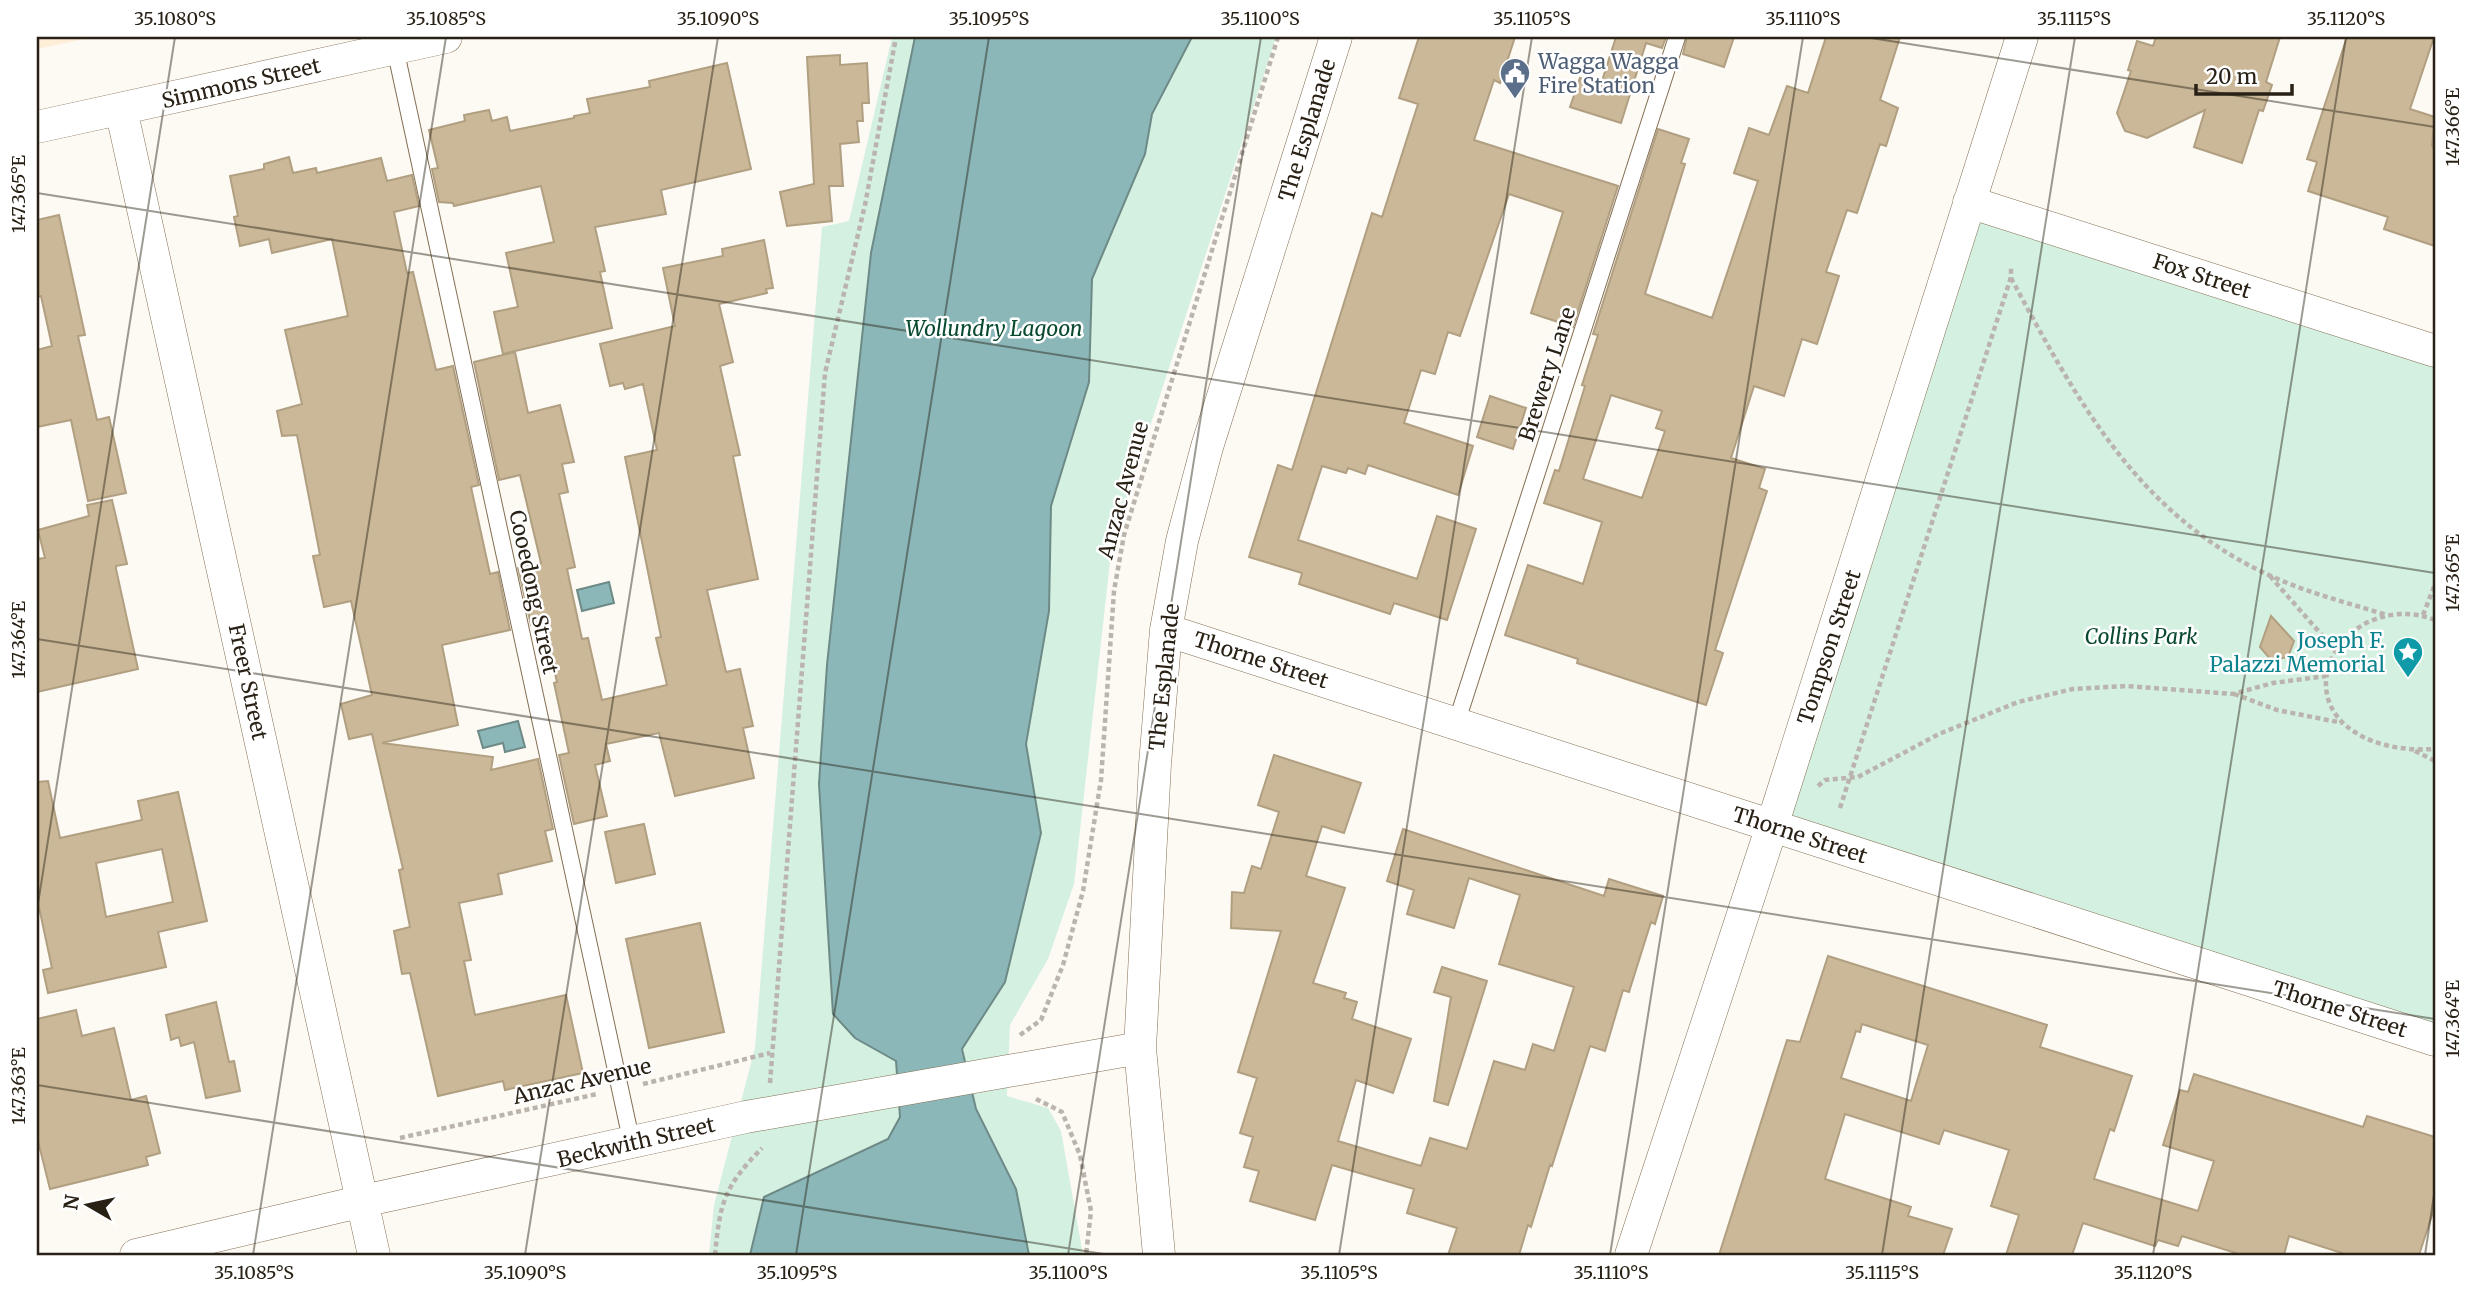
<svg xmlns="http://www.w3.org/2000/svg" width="2472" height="1292" font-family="Merriweather,serif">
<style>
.built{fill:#feeed8}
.green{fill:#d4f0e0}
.water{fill:#8bb7b8;stroke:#6e8a87;stroke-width:2}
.building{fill:#cbb899;stroke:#b19f81;stroke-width:2;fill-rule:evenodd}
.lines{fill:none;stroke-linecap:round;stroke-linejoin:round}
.service-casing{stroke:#836f54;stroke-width:18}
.minor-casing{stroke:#836f54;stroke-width:33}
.path{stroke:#bab4ad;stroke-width:4.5;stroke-dasharray:5 3.5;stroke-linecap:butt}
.service{stroke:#fff;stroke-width:16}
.minor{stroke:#fff;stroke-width:32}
.ticks{fill:none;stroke:#292115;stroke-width:2;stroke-opacity:0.45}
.labels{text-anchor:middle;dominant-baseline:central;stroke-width:5;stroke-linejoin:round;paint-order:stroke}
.service-label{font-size:21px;fill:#4e5e75;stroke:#fff;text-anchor:start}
.street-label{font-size:21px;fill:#292115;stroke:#fff}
.park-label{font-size:21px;font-style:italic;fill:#08492f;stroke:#fff}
.culture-label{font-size:21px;fill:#0d838f;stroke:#fff;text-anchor:end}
.neatline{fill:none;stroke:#292115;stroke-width:2.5}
.ticks-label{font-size:18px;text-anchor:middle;fill:#292115}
</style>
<rect width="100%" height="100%" fill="#fdf9f3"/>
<path class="built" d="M 37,37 L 94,37 L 37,49 Z"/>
<path class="green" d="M 892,37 L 1276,37 L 1112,544 L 1074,884 L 1048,959 L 1010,1025 L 1007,1096 L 1048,1108 L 1061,1131 L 1083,1255 L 709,1255 L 714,1205 L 755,1048 L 822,227 L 849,221 Z
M 1969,202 L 2435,351 L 2435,1040 L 1772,826 Z"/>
<path class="water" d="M 915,37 L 1192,37 L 1152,114 L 1145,154 L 1092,279 L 1089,382 L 1051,506 L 1049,611 L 1026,744 L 1041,833 L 1005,982 L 962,1049 L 976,1109 L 1016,1189 L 1029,1255 L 750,1255 L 764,1197 L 888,1139 L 900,1117 L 896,1061 L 855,1038 L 833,1014 L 819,784 L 827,665 L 871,253 Z
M 609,582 L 614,603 L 582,611 L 577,590 Z
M 518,721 L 525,747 L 505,752 L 503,743 L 483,748 L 478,731 Z"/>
<path class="building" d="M 1419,37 L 1515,37 L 1500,83 L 1494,80 L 1474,140 L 1618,186 L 1573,327 L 1531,313 L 1563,212 L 1509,194 L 1460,336 L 1448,332 L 1435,374 L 1421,370 L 1404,423 L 1473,446 L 1458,495 L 1368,465 L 1365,474 L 1348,468 L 1346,473 L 1322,466 L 1298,540 L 1417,579 L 1437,516 L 1476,529 L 1447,620 L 1394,603 L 1390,614 L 1299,584 L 1302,573 L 1249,557 L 1278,465 L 1292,470 L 1372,213 L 1382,217 L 1418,104 L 1399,98 Z
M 1616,37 L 1666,37 L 1662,48 L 1646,43 L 1621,123 L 1570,107 L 1580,78 L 1601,84 Z
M 1687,37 L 1734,37 L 1724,67 L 1683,54 Z
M 1826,37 L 1900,37 L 1880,100 L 1898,108 L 1886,146 L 1880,144 L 1857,213 L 1847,210 L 1826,272 L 1839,276 L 1817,344 L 1802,339 L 1784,396 L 1754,386 L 1731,458 L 1765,469 L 1759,488 L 1767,491 L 1715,650 L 1723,653 L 1706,705 L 1577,663 L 1578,659 L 1505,635 L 1528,565 L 1583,584 L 1602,522 L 1544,503 L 1555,470 L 1559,471 L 1585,386 L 1582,385 L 1598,335 L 1593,334 L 1658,129 L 1689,139 L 1681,163 L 1685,164 L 1645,294 L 1712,318 L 1758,181 L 1734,173 L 1749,128 L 1769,135 L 1787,86 L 1808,93 ZM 1611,395 L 1662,411 L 1656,428 L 1665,431 L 1642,498 L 1583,479 Z
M 2156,37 L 2280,37 L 2266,82 L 2272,85 L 2263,111 L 2259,110 L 2242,163 L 2194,147 L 2205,110 L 2147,138 L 2125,131 L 2117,113 L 2131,71 L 2128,70 L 2137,41 L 2153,46 Z
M 2347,37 L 2434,37 L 2410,109 L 2435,117 L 2432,145 L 2435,153 L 2435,246 L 2384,229 L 2388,217 L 2308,191 L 2317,162 L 2307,159 Z
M 840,55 L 840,65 L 867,63 L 869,103 L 862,103 L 863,121 L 857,121 L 859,142 L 840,144 L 843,186 L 829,186 L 832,221 L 787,226 L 780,192 L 814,184 L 807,57 Z
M 727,63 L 751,169 L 661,190 L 666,214 L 595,227 L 605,271 L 600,272 L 612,328 L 503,354 L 494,312 L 518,307 L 506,253 L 554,242 L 541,186 L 454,206 L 453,203 L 439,202 L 432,169 L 438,168 L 429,130 L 465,121 L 464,115 L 489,110 L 492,121 L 507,117 L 510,131 L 574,118 L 574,116 L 590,113 L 587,99 L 650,87 L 649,81 Z
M 289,157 L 293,173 L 316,168 L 317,173 L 381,158 L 387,181 L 412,175 L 419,206 L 394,212 L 407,273 L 413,272 L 436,370 L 453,366 L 479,485 L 471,487 L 490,574 L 498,572 L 510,630 L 442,645 L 458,725 L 382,743 L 493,757 L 491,770 L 538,759 L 553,829 L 545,831 L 552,861 L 498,874 L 502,894 L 459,903 L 471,960 L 464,961 L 475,1015 L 566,995 L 583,1073 L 505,1090 L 503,1081 L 438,1096 L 410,973 L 402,974 L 394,931 L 410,927 L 399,870 L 403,869 L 372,734 L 349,739 L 341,704 L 372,695 L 351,601 L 324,607 L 313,556 L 320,555 L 297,435 L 282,436 L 277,411 L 302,404 L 285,330 L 348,316 L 332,239 L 272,253 L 269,239 L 240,246 L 234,217 L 238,216 L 230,176 L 264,169 L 264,164 Z
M 59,215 L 85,335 L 78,336 L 97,420 L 109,417 L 126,493 L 88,501 L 71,420 L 37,427 L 37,350 L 52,346 L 41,296 L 37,297 L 37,220 Z
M 764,240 L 773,288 L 766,289 L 767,293 L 719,304 L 733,362 L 720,366 L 740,455 L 733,456 L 758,579 L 707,590 L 726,672 L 740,669 L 753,726 L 743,728 L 754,778 L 675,796 L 659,733 L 606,744 L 610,761 L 595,765 L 607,816 L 574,824 L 559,755 L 569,753 L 554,683 L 557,682 L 543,622 L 531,625 L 518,568 L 541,563 L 520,475 L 499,480 L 474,362 L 515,352 L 528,413 L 560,405 L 574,462 L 562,464 L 568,492 L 559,494 L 575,567 L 567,569 L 582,639 L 588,638 L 602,700 L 667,685 L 656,638 L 661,637 L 625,457 L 657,450 L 643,384 L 625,389 L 623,383 L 610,386 L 600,344 L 675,326 L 663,268 L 723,256 L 722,249 Z
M 1490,396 L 1526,408 L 1513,449 L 1477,437 Z
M 112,500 L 127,564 L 116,566 L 116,569 L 138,669 L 37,692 L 37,559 L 45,558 L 38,530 L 89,516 L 87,505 Z
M 2271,616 L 2294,641 L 2288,657 L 2271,660 L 2260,647 Z
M 1274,755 L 1361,783 L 1344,833 L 1322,826 L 1306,876 L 1345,888 L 1313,983 L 1346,993 L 1344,998 L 1357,1002 L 1352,1019 L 1411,1039 L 1393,1093 L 1356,1080 L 1338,1141 L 1421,1166 L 1430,1138 L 1467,1149 L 1494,1061 L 1525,1070 L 1533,1044 L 1554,1051 L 1574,987 L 1499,964 L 1520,895 L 1469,878 L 1454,928 L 1407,914 L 1414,890 L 1387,881 L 1403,829 L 1604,896 L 1609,879 L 1663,896 L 1655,924 L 1651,922 L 1629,992 L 1623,990 L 1605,1051 L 1590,1046 L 1552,1166 L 1550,1165 L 1531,1227 L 1528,1225 L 1519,1255 L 1448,1255 L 1457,1228 L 1407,1213 L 1414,1189 L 1332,1165 L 1315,1220 L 1250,1201 L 1259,1171 L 1244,1167 L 1253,1137 L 1240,1133 L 1257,1078 L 1238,1072 L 1281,931 L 1231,928 L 1232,892 L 1244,893 L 1252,866 L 1261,869 L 1279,812 L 1258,805 Z
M 48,781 L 60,838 L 142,820 L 138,801 L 178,792 L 207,921 L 158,932 L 166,967 L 48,993 L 43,970 L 52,968 L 37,898 L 37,782 ZM 162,849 L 173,902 L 106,917 L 96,863 Z
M 644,824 L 655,874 L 616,883 L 605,832 Z
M 700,923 L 724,1032 L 649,1048 L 626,939 Z
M 1828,956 L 2047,1025 L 2040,1047 L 2132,1076 L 2114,1131 L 2110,1129 L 2094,1179 L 2198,1211 L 2214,1161 L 2163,1145 L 2180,1090 L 2188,1092 L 2194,1074 L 2363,1127 L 2367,1116 L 2435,1137 L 2435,1206 L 2419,1255 L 2348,1255 L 2289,1236 L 2284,1255 L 2242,1255 L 2182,1236 L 2178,1246 L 2158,1240 L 2155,1246 L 2083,1223 L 2072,1255 L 2006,1255 L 2019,1215 L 1991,1206 L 2009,1150 L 1944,1130 L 1939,1144 L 1845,1114 L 1825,1179 L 1911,1207 L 1908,1216 L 1952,1229 L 1943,1255 L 1719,1255 L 1787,1040 L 1800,1042 ZM 1862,1024 L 1928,1045 L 1911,1101 L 1841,1078 L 1856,1031 L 1860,1032 Z
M 1442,967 L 1487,981 L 1448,1105 L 1434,1101 L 1451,997 L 1434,992 Z
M 216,1002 L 229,1062 L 234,1061 L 240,1091 L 206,1098 L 194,1042 L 181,1046 L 179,1037 L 171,1040 L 166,1015 Z
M 76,1010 L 82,1036 L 114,1028 L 131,1100 L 146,1096 L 160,1153 L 146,1157 L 148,1165 L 50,1189 L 37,1137 L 37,1019 Z"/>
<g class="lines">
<g class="service-casing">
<path id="service" d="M 395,48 L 632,1144
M 1456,724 L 1677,37"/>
</g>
<g class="minor-casing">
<path id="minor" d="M 121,109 L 374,1255
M 37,127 L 446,37
M 1969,202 L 2435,351
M 1166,630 L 2435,1040
M 136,1255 L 363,1201 L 746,1117 L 1140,1048
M 1159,1255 L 1140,1048 L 1155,764 L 1166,630 L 1182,541 L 1207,447 L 1336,37
M 1631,1255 L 1772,826 L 2022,37"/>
</g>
<path class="path" d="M 2011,278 C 2077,400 2138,516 2271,576 C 2308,593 2348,603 2387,615
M 2270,576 L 2335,650
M 2423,615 L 2435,584
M 2435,620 C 2414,612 2394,612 2373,620 C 2332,636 2307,689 2344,724 C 2369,746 2404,751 2435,749
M 2234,694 L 2277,710 L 2343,723
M 2415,751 L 2435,761
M 1818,786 L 1825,780 L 1858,777 L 1939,734 L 2018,702 L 2073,689 L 2127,686 L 2233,694 L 2273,683 L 2326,676
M 1840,808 L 2011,277 L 2011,266
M 1020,1035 L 1041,1020 L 1063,965 L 1083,891 L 1101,780 L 1114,591 L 1124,535 L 1278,37
M 770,1083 L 825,373 L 865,205 L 896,37
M 643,1084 L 770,1053
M 1036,1099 L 1062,1112 L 1080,1155 L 1091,1211 L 1086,1255
M 400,1138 L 597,1094
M 715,1255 C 720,1202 724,1187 762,1148"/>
<use href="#service" class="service"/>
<use href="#minor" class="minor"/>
</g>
<path class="ticks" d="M 1865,37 L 2435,127M 37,193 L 2435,573M 37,639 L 2435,1019M 37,910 L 175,37M 37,1085 L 1110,1255M 253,1255 L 446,37M 525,1255 L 718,37M 796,1255 L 989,37M 1068,1255 L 1261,37M 1339,1255 L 1532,37M 1610,1255 L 1803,37M 1882,1255 L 2075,37M 2153,1255 L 2346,37M 2425,1255 L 2435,1188"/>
<defs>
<g id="civic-pin" transform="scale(1.575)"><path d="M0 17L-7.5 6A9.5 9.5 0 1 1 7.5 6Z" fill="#5c6f8a" stroke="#fff"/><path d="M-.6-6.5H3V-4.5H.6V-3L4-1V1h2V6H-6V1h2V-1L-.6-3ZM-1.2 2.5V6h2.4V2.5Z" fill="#fff"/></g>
<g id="sight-pin" transform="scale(1.575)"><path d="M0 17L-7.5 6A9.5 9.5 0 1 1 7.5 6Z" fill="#0f9aa8" stroke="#fff"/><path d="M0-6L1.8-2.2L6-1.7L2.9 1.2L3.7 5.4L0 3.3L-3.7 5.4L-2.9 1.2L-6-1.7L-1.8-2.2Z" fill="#fff"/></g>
</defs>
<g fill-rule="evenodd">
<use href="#civic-pin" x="1515" y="73"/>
<use href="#sight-pin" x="2408" y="652"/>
</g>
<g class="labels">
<g class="service-label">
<text x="1538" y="61">Wagga Wagga<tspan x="1538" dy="24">Fire Station</tspan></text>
</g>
<g class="street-label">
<text transform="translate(241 83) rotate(-13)">Simmons Street</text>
<text transform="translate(1307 130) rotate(-73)">The Esplanade</text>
<text transform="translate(2202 276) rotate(18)">Fox Street</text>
<text transform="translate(1547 374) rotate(-72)">Brewery Lane</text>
<text transform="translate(1123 490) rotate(-75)">Anzac Avenue</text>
<text transform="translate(534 592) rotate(78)">Cooedong Street</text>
<text transform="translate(1829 647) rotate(-72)">Tompson Street</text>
<text transform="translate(1261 660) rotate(18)">Thorne Street</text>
<text transform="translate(1164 677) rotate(-84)">The Esplanade</text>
<text transform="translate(248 682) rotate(78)">Freer Street</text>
<text transform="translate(1800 835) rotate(18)">Thorne Street</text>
<text transform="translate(2340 1009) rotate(18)">Thorne Street</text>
<text transform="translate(582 1081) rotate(-13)">Anzac Avenue</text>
<text transform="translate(636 1142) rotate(-13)">Beckwith Street</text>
</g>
<g class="park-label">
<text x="994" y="328">Wollundry Lagoon</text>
<text x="2141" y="636">Collins Park</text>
</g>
<g class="culture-label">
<text x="2385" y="640">Joseph F.<tspan x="2385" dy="24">Palazzi Memorial</tspan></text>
</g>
</g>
<rect width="2472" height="1292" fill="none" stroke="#ffffff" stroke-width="77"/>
<g transform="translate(88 1205) rotate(279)" stroke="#ffffff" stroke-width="5" paint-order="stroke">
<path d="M0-5L12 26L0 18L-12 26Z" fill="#292115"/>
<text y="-10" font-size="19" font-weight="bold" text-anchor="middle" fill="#292115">N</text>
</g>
<path d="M2196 84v10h96v-10" fill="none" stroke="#292115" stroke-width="3.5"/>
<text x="2206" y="84" font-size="21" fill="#292115" stroke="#ffffff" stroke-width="5" paint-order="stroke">20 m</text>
<rect x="38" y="38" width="2396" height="1216" class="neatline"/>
<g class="ticks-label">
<text x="175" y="25">35.1080°S</text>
<text x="446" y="25">35.1085°S</text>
<text x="718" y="25">35.1090°S</text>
<text x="989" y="25">35.1095°S</text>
<text x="1260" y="25">35.1100°S</text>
<text x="1532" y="25">35.1105°S</text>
<text x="1803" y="25">35.1110°S</text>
<text x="2074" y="25">35.1115°S</text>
<text x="2346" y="25">35.1120°S</text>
<text transform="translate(2453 127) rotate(-90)" y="6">147.366°E</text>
<text transform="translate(19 194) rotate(-90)" y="6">147.365°E</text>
<text transform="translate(2453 573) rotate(-90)" y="6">147.365°E</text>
<text transform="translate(19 640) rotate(-90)" y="6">147.364°E</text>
<text transform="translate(2453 1019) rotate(-90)" y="6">147.364°E</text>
<text transform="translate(19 1086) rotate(-90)" y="6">147.363°E</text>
<text x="254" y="1279">35.1085°S</text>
<text x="525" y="1279">35.1090°S</text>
<text x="797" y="1279">35.1095°S</text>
<text x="1068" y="1279">35.1100°S</text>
<text x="1339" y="1279">35.1105°S</text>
<text x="1611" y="1279">35.1110°S</text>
<text x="1882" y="1279">35.1115°S</text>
<text x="2153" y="1279">35.1120°S</text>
</g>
</svg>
